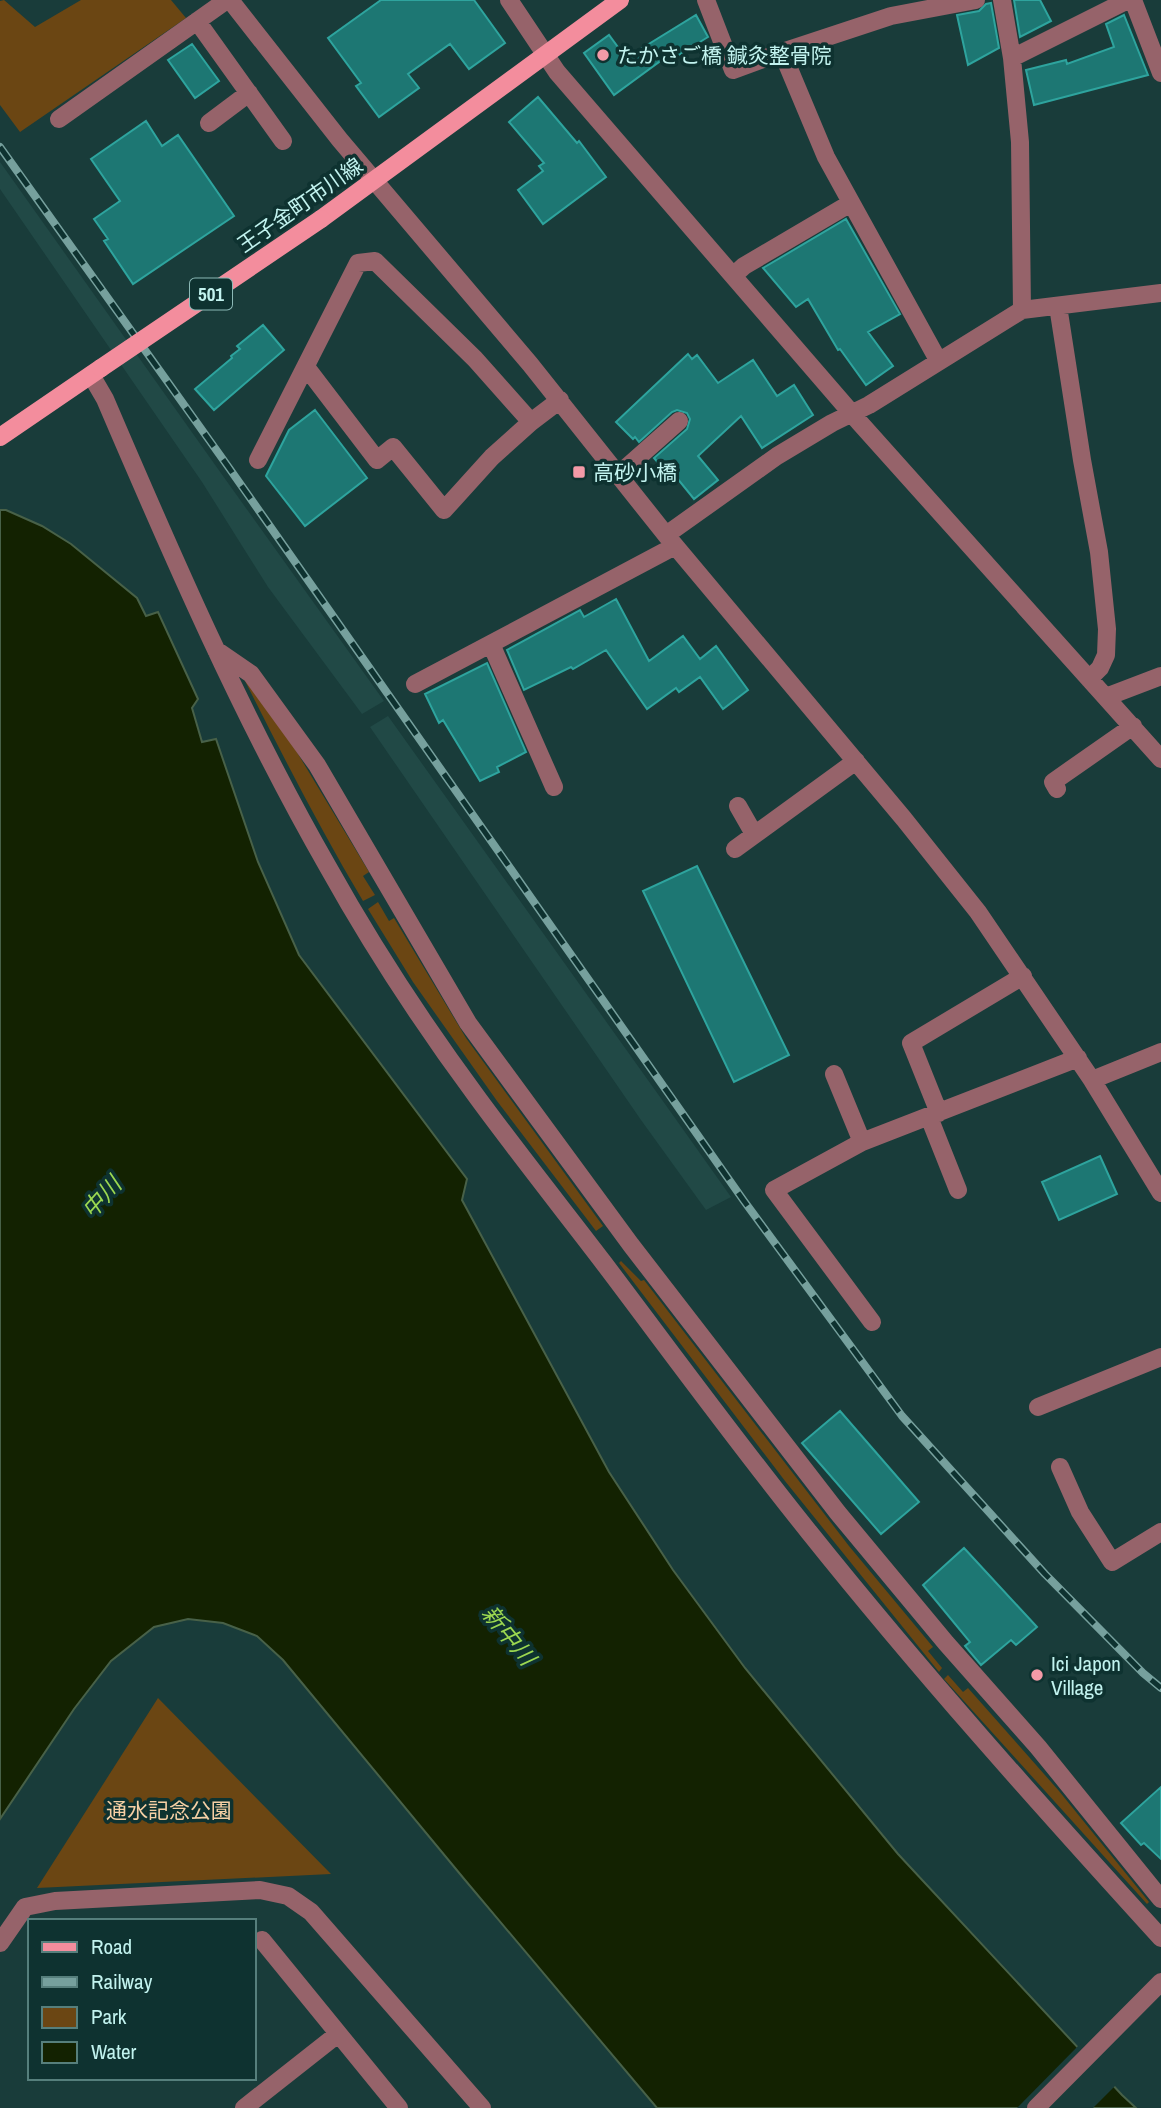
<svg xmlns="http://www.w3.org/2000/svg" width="1161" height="2108" font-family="'Archivo Narrow','Noto Sans JP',sans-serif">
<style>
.built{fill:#214946}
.green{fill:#6b4613}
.water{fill:#132201;stroke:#486148;stroke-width:2}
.pier{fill:#193c3a}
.building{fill:#1d7773;stroke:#2ea49e;stroke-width:2}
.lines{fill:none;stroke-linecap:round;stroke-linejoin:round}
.minor{stroke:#96636a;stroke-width:18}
.major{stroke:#f38d9d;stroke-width:18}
.rail-casing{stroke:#76a09d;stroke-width:8}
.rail{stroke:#0e3230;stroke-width:5;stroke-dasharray:16;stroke-linecap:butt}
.major-bridge{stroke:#f38d9d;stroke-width:18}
.poi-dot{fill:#f39aa7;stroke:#0e3230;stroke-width:2.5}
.labels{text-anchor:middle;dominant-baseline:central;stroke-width:7;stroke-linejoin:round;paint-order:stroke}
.shield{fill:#0e3230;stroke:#8cb9b6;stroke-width:2}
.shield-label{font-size:19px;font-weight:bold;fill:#c2f3ef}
.poi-label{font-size:21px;fill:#c2f3ef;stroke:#0e3230;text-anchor:start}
.street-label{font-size:21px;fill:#c2f3ef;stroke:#0e3230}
.park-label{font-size:21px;fill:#f6d0a5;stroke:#0e3230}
.water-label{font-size:23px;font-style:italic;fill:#9cd850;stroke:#0e3230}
</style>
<rect width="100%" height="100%" fill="#193c3a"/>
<path class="built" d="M 0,162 L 218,469 L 384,701 L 362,714 L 268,587 L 202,482 L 0,189 Z
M 388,716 L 665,1104 L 731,1197 L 706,1210 L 641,1120 L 370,727 Z"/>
<path class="green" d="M 4,0 L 35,27 L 81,0 L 171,0 L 186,18 L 20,132 L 0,105 L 0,1 Z
M 244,679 L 292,744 L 369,872 L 363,876 L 375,895 L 363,901 C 320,829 282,754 244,679 Z
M 378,902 L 389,921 L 394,918 L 466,1038 L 603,1226 L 596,1231 L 497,1101 L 413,982 L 368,909 Z
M 621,1261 L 641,1281 L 644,1280 L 849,1546 L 933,1647 L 928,1651 L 942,1668 L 939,1672 L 785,1481 L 619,1263 Z
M 948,1675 L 963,1692 L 968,1688 L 1059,1791 L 1149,1902 L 1147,1904 L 944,1679 Z
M 158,1698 L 331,1874 L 37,1888 Z"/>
<path class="water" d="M 0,510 L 6,510 L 42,526 L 71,544 L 137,598 L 146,616 L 158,612 L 198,699 L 192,708 L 202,742 L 216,739 L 258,862 L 299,955 L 467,1179 L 462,1200 L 609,1472 L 673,1570 L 745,1668 L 898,1854 L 1122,2095 L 1136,2108 L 657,2108 L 465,1880 L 283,1660 L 257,1636 L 223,1623 L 188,1619 L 154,1627 L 111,1661 L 74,1709 L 0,1819 Z"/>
<path class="pier" d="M 1080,2044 L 1117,2084 L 1093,2108 L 1017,2108 Z"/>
<path class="building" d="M 381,0 L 474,0 L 505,43 L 469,69 L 450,44 L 408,74 L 419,88 L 379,117 L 356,86 L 361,83 L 328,38 Z
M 1014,0 L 1040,0 L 1051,21 L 1020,37 Z
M 991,3 L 999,48 L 968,65 L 957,15 L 979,11 L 986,4 Z
M 696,15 L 708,37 L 669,61 L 666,57 L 614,95 L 584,53 L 609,35 L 626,58 Z
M 1124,15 L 1148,75 L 1034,105 L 1026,70 L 1066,60 L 1067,64 L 1114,47 L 1106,24 Z
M 192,44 L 219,81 L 195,98 L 168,60 Z
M 538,97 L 577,143 L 579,141 L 606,177 L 543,224 L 518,190 L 543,171 L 539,166 L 544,163 L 509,122 Z
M 146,121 L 162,146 L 178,135 L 234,216 L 133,284 L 104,241 L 108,239 L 94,219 L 120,201 L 91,159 Z
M 846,219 L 900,314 L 868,332 L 893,366 L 866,385 L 840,349 L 838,350 L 808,299 L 796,307 L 763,268 Z
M 263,325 L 284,350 L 214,410 L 195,389 L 232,358 L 231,356 L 240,349 L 237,346 Z
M 688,354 L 692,359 L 697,355 L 718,383 L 753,360 L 777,396 L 794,385 L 813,415 L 762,448 L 741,416 L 698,456 L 718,480 L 694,499 L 677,478 L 674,481 L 654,458 L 687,429 L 690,419 L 687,413 L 677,410 L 672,412 L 639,442 L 635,437 L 633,439 L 616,422 Z
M 315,410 L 367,478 L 305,526 L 266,476 L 289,430 Z
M 616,599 L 649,661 L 683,636 L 700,659 L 716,646 L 748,690 L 723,709 L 700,677 L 679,692 L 676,688 L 647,709 L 606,650 L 573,669 L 571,667 L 524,690 L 507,650 L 580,610 L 584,617 Z
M 487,663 L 526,752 L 497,767 L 499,772 L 480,781 L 443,720 L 439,723 L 425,694 Z
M 697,866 L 789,1055 L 734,1082 L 643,891 Z
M 1100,1156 L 1117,1194 L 1059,1220 L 1042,1182 Z
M 840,1411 L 919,1502 L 881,1534 L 802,1443 Z
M 964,1548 L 1037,1627 L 1016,1645 L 1011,1640 L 981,1665 L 965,1646 L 970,1642 L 923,1585 Z
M 1161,1787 L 1161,1859 L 1144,1843 L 1141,1845 L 1121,1823 Z"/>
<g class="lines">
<path class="minor" d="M 230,0 L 340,140 L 530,364 L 666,535 L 904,819 L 978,912 L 1092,1080 L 1161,1193
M 509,0 L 557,72 L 860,423 L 1161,759
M 706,0 L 733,70 L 782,52 L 891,16 L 976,0
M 1002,0 L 1012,58 L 1020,142 L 1022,310
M 1133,0 L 1161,73
M 197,21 L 283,141
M 782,52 L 826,157 L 938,360
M 1012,58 L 1128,0
M 59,119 L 227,0
M 209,123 L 249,93
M 733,276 L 744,266 L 851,203
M 1058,306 L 1082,460 L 1099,552 L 1107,629 L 1106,655 L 1100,668 L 1089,679
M 306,367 L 377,460 L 393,447 L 444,510 L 492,457 L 531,422 L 560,400
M 91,375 L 105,399 C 173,558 242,717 328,867 C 372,946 423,1024 477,1097 C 518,1153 561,1207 603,1262 C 671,1352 738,1444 809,1532 C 921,1672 1040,1805 1161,1938
M 258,460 L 358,263 L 375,261 L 475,359 L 531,422
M 618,475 L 679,421
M 666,535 L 777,456 L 832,423 L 869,405 L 1022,310 L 1161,293
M 491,644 L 554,787
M 216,650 L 251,674 L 317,765 L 468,1023 L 631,1245 L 838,1513 L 946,1643 L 1038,1747 L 1161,1899
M 415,684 L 675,546
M 1106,697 L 1161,676
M 1057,789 L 1053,782 L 1133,726
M 738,806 L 754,834
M 735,849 L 856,761
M 834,1074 L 862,1142
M 1092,1080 L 1161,1052
M 939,1113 L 911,1043 L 1023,976
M 929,1117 L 958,1190
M 872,1322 L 774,1190 L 862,1142 L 1078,1058
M 1038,1407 L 1161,1357
M 1060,1467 L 1080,1512 L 1112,1562 L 1161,1532
M 262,1940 L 399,2108
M 0,1943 L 25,1907 L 55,1901 L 260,1890 L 288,1896 L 311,1912 L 482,2108
M 244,2108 L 338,2034
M 1036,2108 L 1161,1982"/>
<path class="major" d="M 321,219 L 620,0
M 0,437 L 101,368"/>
<g class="rail-casing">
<path id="rail" d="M 0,147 L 227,465 L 744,1201 L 902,1416 L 1045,1574 L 1143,1673 L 1161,1688"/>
</g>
<use href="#rail" class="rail"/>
<path class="major-bridge" d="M 101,368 L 321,219"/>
</g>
<g class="poi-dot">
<circle cx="603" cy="55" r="7"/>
<rect x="572" y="465" width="14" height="14" rx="3.5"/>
<circle cx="1037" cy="1675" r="7"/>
</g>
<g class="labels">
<rect class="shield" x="190" y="278.5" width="42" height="31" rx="5"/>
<g class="shield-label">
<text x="211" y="294">501</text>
</g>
<g class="poi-label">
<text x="617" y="55">たかさご橋 鍼灸整骨院</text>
<text x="593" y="472">高砂小橋</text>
<text x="1051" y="1663">Ici Japon<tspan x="1051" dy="24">Village</tspan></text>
</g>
<g class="street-label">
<text transform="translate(300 205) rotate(-35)">王子金町市川線</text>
</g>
<g class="park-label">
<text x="169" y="1810">通水記念公園</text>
</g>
<g class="water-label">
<text transform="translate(101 1197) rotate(-48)">中川</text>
<text transform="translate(509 1635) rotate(51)">新中川</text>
</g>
</g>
<rect x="28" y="1919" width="228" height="161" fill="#0e3230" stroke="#567f7c" stroke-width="2"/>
<rect x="42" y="1942" width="35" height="10" fill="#f38d9d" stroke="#567f7c" stroke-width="2"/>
<text x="91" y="1954" font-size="21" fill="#c2f3ef">Road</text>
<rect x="42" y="1977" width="35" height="10" fill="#76a09d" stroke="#567f7c" stroke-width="2"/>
<text x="91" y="1989" font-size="21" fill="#c2f3ef">Railway</text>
<rect x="42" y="2007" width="35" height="21" fill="#6b4613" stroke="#567f7c" stroke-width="2"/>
<text x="91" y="2024" font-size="21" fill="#c2f3ef">Park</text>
<rect x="42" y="2042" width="35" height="21" fill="#132201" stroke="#567f7c" stroke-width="2"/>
<text x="91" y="2059" font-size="21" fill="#c2f3ef">Water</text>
</svg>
